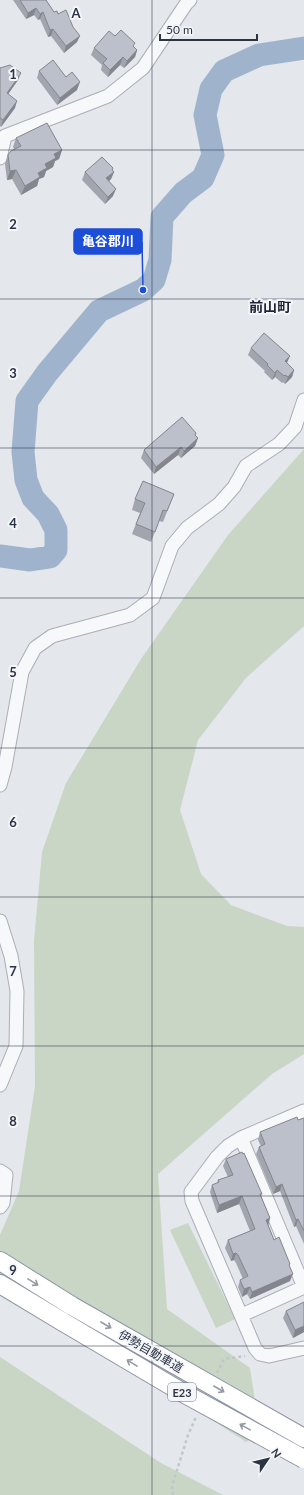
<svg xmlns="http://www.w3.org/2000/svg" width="304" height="1495" font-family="Lato,'Noto Sans JP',sans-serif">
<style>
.green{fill:#c9d6c5}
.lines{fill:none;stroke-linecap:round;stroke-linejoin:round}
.river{stroke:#9fb4cc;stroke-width:23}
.minor-casing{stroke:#a9aeb7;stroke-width:15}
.highway-casing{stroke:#8b94a3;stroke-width:20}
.path{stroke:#c2c5cb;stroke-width:2.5;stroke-dasharray:3 3;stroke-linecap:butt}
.minor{stroke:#f7f8fa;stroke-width:13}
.highway{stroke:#fff;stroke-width:18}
.highway-bridge-casing{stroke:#8b94a3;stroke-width:20;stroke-linecap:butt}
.highway-bridge{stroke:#fff;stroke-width:18}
.wall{fill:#a1a5ae}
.shaded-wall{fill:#83868d}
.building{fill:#bbc0ca;stroke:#83868d}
.oneway{stroke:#959aa2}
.grid{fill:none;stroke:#2b3445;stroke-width:1;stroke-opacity:0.55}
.labels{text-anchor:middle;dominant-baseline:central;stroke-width:4;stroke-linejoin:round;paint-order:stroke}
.shield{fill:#f4f6f9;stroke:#676e7b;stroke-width:1}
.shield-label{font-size:11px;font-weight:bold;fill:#2b3445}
.street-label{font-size:12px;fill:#2b3445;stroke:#f4f6f9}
.quarter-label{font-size:14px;font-weight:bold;fill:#1d2536;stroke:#f4f6f9}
.grid-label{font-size:13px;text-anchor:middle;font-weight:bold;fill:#2b3445;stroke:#f4f6f9;stroke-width:4;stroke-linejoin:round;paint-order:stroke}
.leader{fill:none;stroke:#1d4ed8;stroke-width:1.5}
.callout-dot{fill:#1d4ed8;stroke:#f4f6f9;stroke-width:1.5}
.callout{fill:#1d4ed8;stroke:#1d4ed8;stroke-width:1.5}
.callout-label{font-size:13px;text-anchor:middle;font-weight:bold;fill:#fff}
</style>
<rect width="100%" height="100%" fill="#e4e7ec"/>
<path class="green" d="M 304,449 L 304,626 L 246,678 L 198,740 L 180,810 L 201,874 L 231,905 L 287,926 L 304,927 L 304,1054 L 272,1074 L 158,1174 L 167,1309 L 250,1368 L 260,1433 L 246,1442 L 63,1323 L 0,1277 L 0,1235 L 19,1191 L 35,1086 L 34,941 L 42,852 L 66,783 L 141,659 L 228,535 Z
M 188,1223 L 235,1319 L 216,1328 L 170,1230 Z
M 0,1357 L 161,1463 L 223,1495 L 0,1495 Z"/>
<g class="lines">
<path class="river" d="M 0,556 L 30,560 L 50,557 L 56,550 L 56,530 L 48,514 L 33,498 L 26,480 L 23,452 L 27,401 L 47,373 L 99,311 L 143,290 L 154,280 L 160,260 L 162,217 L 183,193 L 203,178 L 213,155 L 205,115 L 211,89 L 224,71 L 259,55 L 304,48"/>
<g class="minor-casing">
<path id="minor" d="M 0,158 L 5,136 L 108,96 L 143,68 L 186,4 L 190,0
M 0,785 L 5,767 L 22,672 L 35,648 L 52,636 L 130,615 L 153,598 L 172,546 L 187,528 L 219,504 L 234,487 L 246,466 L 279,444 L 295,427 L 304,400
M 0,921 L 11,956 L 17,991 L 16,1046 L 0,1085
M 304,1111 L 241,1138 L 228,1146 L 217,1157 L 191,1192 L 192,1201 L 255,1348 L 260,1354 L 269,1356 L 304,1348
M 241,1138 L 304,1287
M 0,1171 L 6,1175 L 3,1203 L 0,1207
M 242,1315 L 304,1287"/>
</g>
<g class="highway-casing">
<path id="highway" d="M 0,1261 L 72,1306
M 0,1284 L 63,1322"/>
</g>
<path class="path" d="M 217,1373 L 224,1359 L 245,1356
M 173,1495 L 172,1486 L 188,1435 L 196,1417"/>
<use href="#minor" class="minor"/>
<use href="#highway" class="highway"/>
<g class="highway-bridge-casing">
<path id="highway-bridge" d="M 72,1306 L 304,1438
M 63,1322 L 185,1394 L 304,1459"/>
</g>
<use href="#highway-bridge" class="highway-bridge"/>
</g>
<path class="wall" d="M 13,0 L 46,0 L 54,12 L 58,14 L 77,42 L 64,53 L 51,36 L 48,37 L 40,19 L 38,20 L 34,15 L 26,19 Z
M 115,36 L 134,47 L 137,50 L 135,57 L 124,68 L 120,65 L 108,77 L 101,70 L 102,65 L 91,55 L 94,48 Z
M 0,68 L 18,80 L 8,94 L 15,108 L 1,127 L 0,126 Z
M 39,71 L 66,77 L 77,90 L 57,105 L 37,78 Z
M 16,138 L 62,150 L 59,159 L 55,161 L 53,167 L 46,171 L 44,177 L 39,179 L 37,186 L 21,195 L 12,179 L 7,180 L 5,164 L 8,155 L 14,149 L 13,147 Z
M 112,170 L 114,172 L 111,179 L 109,181 L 113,196 L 105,204 L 82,180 L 85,172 Z
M 251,348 L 287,363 L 294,370 L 292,377 L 285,384 L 283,382 L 282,383 L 275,377 L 272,380 L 264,372 L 265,371 L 248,355 Z
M 196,433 L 195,436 L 198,438 L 195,446 L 181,458 L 178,455 L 154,474 L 141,458 L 144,450 Z
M 174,494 L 163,522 L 159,521 L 151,542 L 132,534 L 140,513 L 132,510 L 135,499 Z
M 304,1118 L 304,1244 L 296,1226 L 294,1227 L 280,1191 L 273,1194 L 256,1154 L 259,1147 L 261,1146 L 258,1140 L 260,1132 Z
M 226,1159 L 262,1194 L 261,1196 L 270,1218 L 268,1225 L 274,1240 L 290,1264 L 289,1266 L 290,1281 L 250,1299 L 247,1294 L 242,1297 L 238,1287 L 240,1280 L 243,1279 L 236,1263 L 234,1260 L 231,1261 L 225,1248 L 228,1240 L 250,1231 L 239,1204 L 217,1213 L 210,1192 L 212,1185 L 217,1183 L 218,1180 L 228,1177 L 223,1166 Z
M 304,1302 L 304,1332 L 293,1338 L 283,1318 L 286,1311 Z"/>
<path class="shaded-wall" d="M 36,8 L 34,15 L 26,19 L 28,13 Z
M 43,12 L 40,19 L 38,20 L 40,14 Z
M 53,29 L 51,36 L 48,37 L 50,30 Z
M 80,36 L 77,42 L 64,53 L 66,46 Z
M 137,50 L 135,57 L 124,68 L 127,61 Z
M 123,57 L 120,65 L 108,77 L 110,70 Z
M 21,73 L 18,80 L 4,100 L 7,93 Z
M 80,82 L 77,90 L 57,105 L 60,98 Z
M 17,101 L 15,108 L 1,127 L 3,120 Z
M 62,150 L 59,159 L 55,161 L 53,167 L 46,171 L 44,177 L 39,179 L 37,186 L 21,195 L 25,186 L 38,173 L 54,154 Z
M 113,168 L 111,174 L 114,172 L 111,179 L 104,186 L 106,178 Z
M 16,170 L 12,179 L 7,180 L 10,171 Z
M 116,189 L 113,196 L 105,204 L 108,197 Z
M 290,356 L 287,363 L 285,361 Z
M 277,370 L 275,377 L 272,380 L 275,373 Z
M 294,370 L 292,377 L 285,384 L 288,377 Z
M 198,438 L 195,446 L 181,458 L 184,451 Z
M 181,447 L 178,455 L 154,474 L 156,467 Z
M 282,1184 L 280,1191 L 273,1194 L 276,1187 Z
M 242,1196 L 239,1204 L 217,1213 L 219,1205 Z
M 270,1218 L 268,1226 L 266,1220 Z
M 298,1219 L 296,1226 L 294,1227 L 296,1220 Z
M 236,1253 L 234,1260 L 231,1261 L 233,1254 Z
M 293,1274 L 290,1281 L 250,1299 L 252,1292 Z
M 250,1287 L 247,1294 L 242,1297 L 244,1289 Z
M 304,1326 L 304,1332 L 293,1338 L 295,1330 Z"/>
<path class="building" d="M 20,0 L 46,0 L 54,12 L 57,11 L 58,14 L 66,10 L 73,27 L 80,36 L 66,46 L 53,29 L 50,30 L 43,12 L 40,14 L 36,8 L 28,13 Z
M 121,30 L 135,43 L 133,46 L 137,50 L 127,61 L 123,57 L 110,70 L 103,63 L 107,59 L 94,48 L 109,31 L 115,36 Z
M 53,60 L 66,77 L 72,72 L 80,82 L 60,98 L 39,71 Z
M 10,65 L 21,73 L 7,93 L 17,101 L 3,120 L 0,118 L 0,68 Z
M 47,123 L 62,150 L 54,154 L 56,158 L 45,164 L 47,168 L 38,173 L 40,177 L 25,186 L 16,170 L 10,171 L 8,155 L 11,151 L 21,146 L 16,138 Z
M 102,157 L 113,168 L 112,170 L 114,172 L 106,178 L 116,189 L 108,197 L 85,172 Z
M 264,333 L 290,356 L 285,361 L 294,370 L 288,377 L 285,375 L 284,376 L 277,370 L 275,373 L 267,365 L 268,364 L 251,348 Z
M 182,417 L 196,433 L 195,435 L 198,438 L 184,451 L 181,447 L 156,467 L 144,450 Z
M 143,481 L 174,494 L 167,511 L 163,510 L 155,532 L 136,524 L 145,503 L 135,499 Z
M 297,1117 L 298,1120 L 304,1118 L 304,1231 L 298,1219 L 296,1220 L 282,1184 L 276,1187 L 259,1147 L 265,1144 L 260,1132 Z
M 242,1152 L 243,1154 L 244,1153 L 262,1194 L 260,1194 L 270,1218 L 266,1220 L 274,1240 L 279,1237 L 290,1264 L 289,1265 L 293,1274 L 252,1292 L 250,1287 L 244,1289 L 240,1280 L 248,1276 L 238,1255 L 236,1253 L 233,1254 L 228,1240 L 255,1229 L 242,1196 L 219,1205 L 212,1185 L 219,1182 L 218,1180 L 233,1175 L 226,1159 Z
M 304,1302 L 304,1326 L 295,1330 L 286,1311 Z"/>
<defs><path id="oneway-shaft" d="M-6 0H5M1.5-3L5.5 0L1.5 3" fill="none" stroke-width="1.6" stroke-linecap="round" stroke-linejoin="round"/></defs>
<g class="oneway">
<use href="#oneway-shaft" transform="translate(33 1282) rotate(32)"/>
<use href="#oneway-shaft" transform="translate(106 1325) rotate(30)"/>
<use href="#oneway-shaft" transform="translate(132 1363) rotate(-149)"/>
<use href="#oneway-shaft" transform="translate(219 1389) rotate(30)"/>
<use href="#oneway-shaft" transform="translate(245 1427) rotate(-151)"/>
</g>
<path class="grid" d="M 152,0 L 152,1495M 0,150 L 304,150M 0,299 L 304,299M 0,448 L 304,448M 0,598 L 304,598M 0,748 L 304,748M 0,897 L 304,897M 0,1046 L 304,1046M 0,1196 L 304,1196M 0,1346 L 304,1346"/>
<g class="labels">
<rect class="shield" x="168" y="1383" width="28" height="18" rx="3"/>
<g class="shield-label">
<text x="182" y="1392">E23</text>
</g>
<g class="street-label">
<text transform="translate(151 1351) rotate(30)">伊勢自動車道</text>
</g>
<g class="quarter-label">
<text x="270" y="306">前山町</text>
</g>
</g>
<g class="grid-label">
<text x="76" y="18">A</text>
<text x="13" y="79">1</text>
<text x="13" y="229">2</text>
<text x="13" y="378">3</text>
<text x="13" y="528">4</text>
<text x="13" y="677">5</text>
<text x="13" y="827">6</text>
<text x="13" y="976">7</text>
<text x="13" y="1126">8</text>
<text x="13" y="1275">9</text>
</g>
<path class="leader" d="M143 290L142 242"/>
<circle class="callout-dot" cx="143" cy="290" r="4"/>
<rect class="callout" x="74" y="229" width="68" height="25" rx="4"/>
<g class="callout-label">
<text x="108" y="246">亀谷郡川</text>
</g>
<g transform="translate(268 1459) rotate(55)" stroke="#f4f6f9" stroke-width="3" paint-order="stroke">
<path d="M0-3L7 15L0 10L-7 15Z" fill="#2b3445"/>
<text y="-6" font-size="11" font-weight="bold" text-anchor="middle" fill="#2b3445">N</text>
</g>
<path d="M160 34v6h97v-6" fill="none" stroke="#2b3445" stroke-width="2"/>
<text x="166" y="34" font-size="12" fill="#2b3445" stroke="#f4f6f9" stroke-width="3" paint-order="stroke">50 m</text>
</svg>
